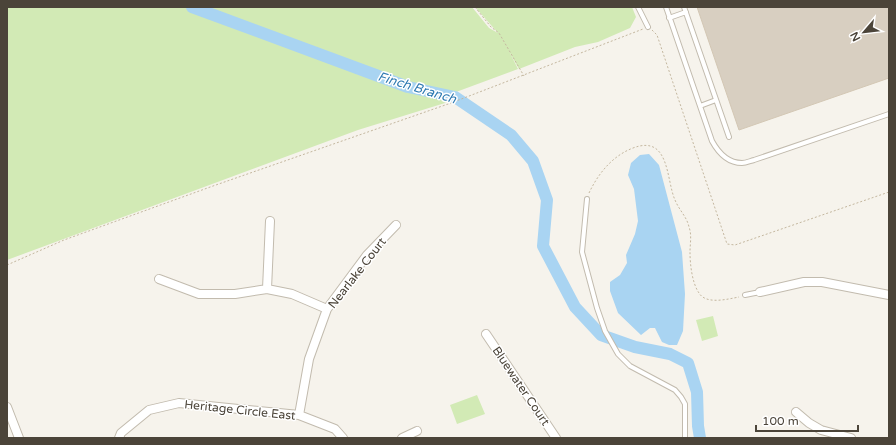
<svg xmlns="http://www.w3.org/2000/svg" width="896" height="445" font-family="'Varela Round',sans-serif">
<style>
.green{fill:#d2eab5}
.water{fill:#a9d4f2}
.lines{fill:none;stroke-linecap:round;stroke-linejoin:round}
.river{stroke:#a9d4f2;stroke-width:12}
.building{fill:#d8cfc1;stroke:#d3c7b4}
.service-casing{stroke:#c2bbae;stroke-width:6}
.minor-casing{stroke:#c2bbae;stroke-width:10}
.path{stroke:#c4b79f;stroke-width:1;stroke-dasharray:2 2;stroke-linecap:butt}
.service{stroke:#fff;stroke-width:4}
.minor{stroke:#fff;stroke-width:8}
.labels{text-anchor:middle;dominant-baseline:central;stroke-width:3;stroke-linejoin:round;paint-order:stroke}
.street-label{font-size:12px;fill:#4b4439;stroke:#fff}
.water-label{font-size:13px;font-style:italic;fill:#2e7ab2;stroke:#fff}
</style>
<rect width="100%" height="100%" fill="#f6f3ec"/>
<path class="green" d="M 7,7 L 472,7 L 489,28 L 498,33 L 475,7 L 632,7 L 636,17 L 630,28 L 598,42 L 575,47 L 519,69 L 509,51 L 518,69 L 456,92 L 445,103 L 358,130 L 7,260 Z
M 713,316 L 718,336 L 702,341 L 696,320 Z
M 477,395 L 485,414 L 457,424 L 450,405 Z"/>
<path class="water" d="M 649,154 L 659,165 L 682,252 L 685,294 L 683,331 L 677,345 L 669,345 L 662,342 L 655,328 L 650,328 L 641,335 L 618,313 L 610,291 L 610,282 L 620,275 L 627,263 L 626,255 L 635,234 L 638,221 L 634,189 L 628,175 L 631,163 L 640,155 Z"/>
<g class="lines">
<path class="river" d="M 192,7 L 408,87 L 455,97 L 511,135 L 533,161 L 547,200 L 543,246 L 575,307 L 601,335 L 635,347 L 670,354 L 688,363 L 697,392 L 698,426 L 700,438"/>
</g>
<path class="building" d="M 697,7 L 889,7 L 889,78 L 739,130 Z"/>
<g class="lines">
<g class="service-casing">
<path id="service" d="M 638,7 L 648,27
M 666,7 L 712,141 C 718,152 728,163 742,163 C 746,163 750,161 754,160 L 889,114
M 684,7 L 729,137
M 669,18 L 686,12
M 700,106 L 716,100
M 587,199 L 582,252 L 597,308 L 605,331 L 618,354 L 630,366 L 675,390 L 681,397 L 685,404 L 685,438
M 745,295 L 760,292"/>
</g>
<g class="minor-casing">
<path id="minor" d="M 159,279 L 199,294 L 235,294 L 267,289 L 292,294 L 327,309
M 267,289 L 270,221
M 760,292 L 804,282 L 822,282 L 889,295
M 486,334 L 556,438
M 7,407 L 19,438
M 796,412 L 809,423 L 821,430 L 851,438
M 299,415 L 309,359 L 327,309 L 367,255 L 396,225
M 119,438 L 121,433 L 149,410 L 179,403 L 299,415 L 335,429 L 343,438
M 402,438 L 417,431"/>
</g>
<path class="path" d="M 475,7 L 491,27 L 499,33 L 524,76
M 652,30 L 657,35 L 727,244 L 735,245 L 889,192
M 589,193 C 598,174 612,156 633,148 C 670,134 666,180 675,200 C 679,210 687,217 689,227 C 692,235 690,244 690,252 C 690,264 692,283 699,293 C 706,305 728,299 739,297
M 7,265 L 64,240 L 213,186 L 451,103 L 643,29"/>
<use href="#service" class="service"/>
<use href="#minor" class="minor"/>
</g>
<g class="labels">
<g class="street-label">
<text transform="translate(357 273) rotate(-52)">Nearlake Court</text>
<text transform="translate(521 386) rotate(56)">Bluewater Court</text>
<text transform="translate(240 410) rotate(6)">Heritage Circle East</text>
</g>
<g class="water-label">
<text transform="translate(417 88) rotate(17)">Finch Branch</text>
</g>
</g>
<rect width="896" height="445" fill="none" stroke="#4b4439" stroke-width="16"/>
<g transform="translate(864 32) rotate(242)" stroke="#ffffff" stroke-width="3" paint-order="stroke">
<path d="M0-3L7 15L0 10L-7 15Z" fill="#4b4439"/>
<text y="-6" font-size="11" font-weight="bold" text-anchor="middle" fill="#4b4439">N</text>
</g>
<path d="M756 425v6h102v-6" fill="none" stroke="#4b4439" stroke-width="2"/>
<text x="762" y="425" font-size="12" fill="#4b4439" stroke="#ffffff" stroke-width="3" paint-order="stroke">100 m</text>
</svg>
